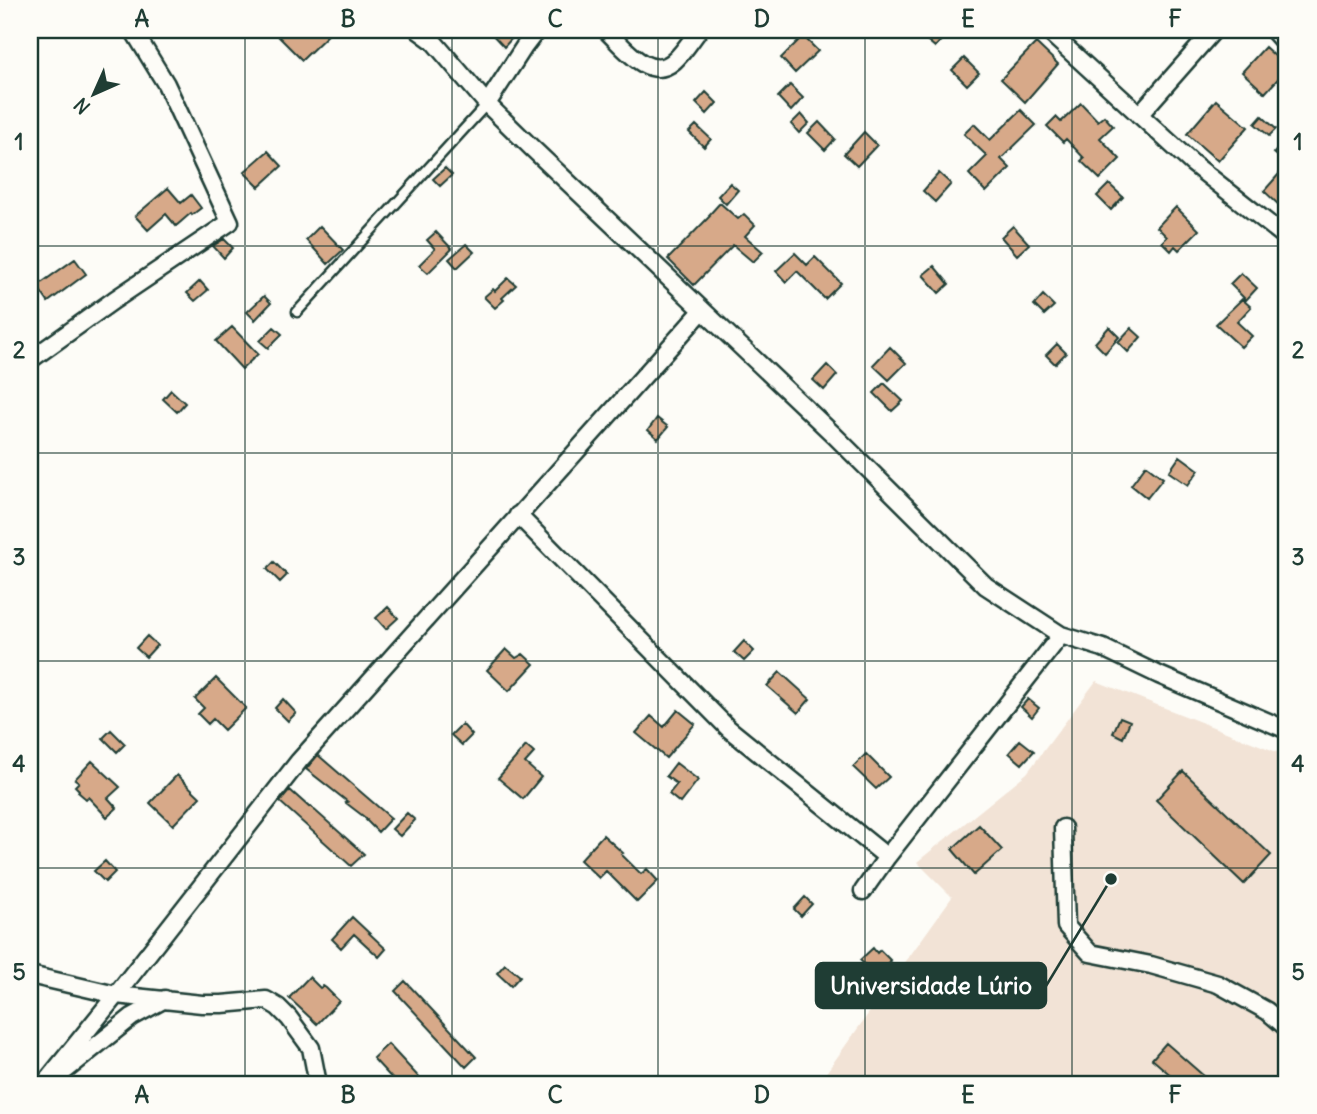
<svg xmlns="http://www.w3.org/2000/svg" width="1317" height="1114" font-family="Delius,sans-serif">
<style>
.built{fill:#f2e3d6}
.building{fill:#d7a989;stroke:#1f3d34;stroke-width:2}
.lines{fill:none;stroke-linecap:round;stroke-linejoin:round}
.service-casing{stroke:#1f3d34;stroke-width:13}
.minor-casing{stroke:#1f3d34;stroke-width:21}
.service{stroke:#fdfcf7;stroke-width:8}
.minor{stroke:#fdfcf7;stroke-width:16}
.grid{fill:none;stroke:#1f3d34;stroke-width:2;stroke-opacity:0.55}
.leader{fill:none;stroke:#1f3d34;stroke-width:2.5}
.callout-dot{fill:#1f3d34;stroke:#fdfcf7;stroke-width:2.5}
.callout{fill:#1f3d34;stroke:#1f3d34;stroke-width:2.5}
.callout-label{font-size:24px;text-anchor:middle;font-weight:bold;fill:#fff}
.neatline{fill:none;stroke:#1f3d34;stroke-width:2.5}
.grid-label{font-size:23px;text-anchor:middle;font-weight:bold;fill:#1f3d34}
</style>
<rect width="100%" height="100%" fill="#fdfcf7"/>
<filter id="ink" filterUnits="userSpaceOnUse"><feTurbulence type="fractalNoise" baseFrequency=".0143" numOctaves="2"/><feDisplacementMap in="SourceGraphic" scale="14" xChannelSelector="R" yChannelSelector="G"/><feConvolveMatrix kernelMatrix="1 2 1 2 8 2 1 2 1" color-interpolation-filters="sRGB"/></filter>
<g filter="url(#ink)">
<path class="built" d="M 1096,681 L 1287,756 L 1287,1084 L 818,1084 L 952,897 L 917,862 L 1027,773 Z"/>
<path class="building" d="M 272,30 L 333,30 L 302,60 Z
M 488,30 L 508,30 L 514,36 L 504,47 Z
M 915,30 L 938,30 L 945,36 L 935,47 Z
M 803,36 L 818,51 L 795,73 L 781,58 Z
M 1036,43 L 1058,64 L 1025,102 L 1001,79 Z
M 1265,47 L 1287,67 L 1287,69 L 1265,93 L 1242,72 Z
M 964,58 L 979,73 L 967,85 L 952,70 Z
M 790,85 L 803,98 L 791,111 L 778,97 Z
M 706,92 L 717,103 L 707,114 L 696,103 Z
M 1216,100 L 1248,127 L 1218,161 L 1187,134 Z
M 1081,103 L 1098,121 L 1104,116 L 1113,126 L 1100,138 L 1120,159 L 1100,179 L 1081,161 L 1084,158 L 1066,139 L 1063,142 L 1047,126 L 1056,117 L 1061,122 Z
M 1021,110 L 1036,125 L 1001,159 L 1010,168 L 986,192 L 969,174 L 987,156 L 964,134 L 974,124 L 990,140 Z
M 801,114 L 809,123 L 799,133 L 791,124 Z
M 1262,116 L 1276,129 L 1269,136 L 1255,124 Z
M 819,122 L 835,139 L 825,150 L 808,133 Z
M 696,125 L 711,139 L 704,147 L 689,132 Z
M 864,132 L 877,145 L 857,166 L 844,154 Z
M 1287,137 L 1287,164 L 1274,153 Z
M 268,151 L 282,166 L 259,187 L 244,172 Z
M 1287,165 L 1287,198 L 1280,206 L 1264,191 Z
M 445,168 L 452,175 L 440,186 L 433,179 Z
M 939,173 L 951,184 L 935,202 L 923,191 Z
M 730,183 L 738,190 L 726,204 L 718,196 Z
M 1109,184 L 1123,197 L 1111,210 L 1097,196 Z
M 168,188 L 181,203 L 191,195 L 201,208 L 192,215 L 191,213 L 176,226 L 166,214 L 148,230 L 135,216 Z
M 720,203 L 738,219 L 744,214 L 755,225 L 745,236 L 763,252 L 753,262 L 733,245 L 694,285 L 668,259 L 710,216 L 709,215 Z
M 1176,207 L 1199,230 L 1179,250 L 1175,246 L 1171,251 L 1162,242 L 1167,237 L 1157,227 Z
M 320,226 L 343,250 L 328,264 L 306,240 Z
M 1013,226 L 1029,244 L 1017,255 L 1001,237 Z
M 436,232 L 452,249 L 428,273 L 419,265 L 435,249 L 427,240 Z
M 224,239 L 233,248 L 224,258 L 213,246 Z
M 466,244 L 474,252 L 457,268 L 449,259 Z
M 795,253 L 807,265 L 815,257 L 841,283 L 825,299 L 797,271 L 786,282 L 776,271 Z
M 75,259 L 86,274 L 48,302 L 37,286 Z
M 934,266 L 949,284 L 939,293 L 923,275 Z
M 1241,273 L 1257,288 L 1246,300 L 1230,284 Z
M 508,278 L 516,285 L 502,298 L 504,300 L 495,308 L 484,297 L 493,289 L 495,291 Z
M 200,281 L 208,290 L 195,301 L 187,293 Z
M 1043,295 L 1054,306 L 1044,315 L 1034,305 Z
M 264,296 L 271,303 L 255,320 L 247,312 Z
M 1242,299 L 1251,307 L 1237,322 L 1252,336 L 1241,347 L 1216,324 Z
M 232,327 L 258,354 L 242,369 L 216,341 Z
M 274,327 L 282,334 L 268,348 L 260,341 Z
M 1109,327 L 1119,337 L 1105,353 L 1095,343 Z
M 1131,328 L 1141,337 L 1128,352 L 1118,342 Z
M 1057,344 L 1066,353 L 1055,364 L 1046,355 Z
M 890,347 L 906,363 L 889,380 L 873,365 Z
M 827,365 L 837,375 L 824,390 L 813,380 Z
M 884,383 L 903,401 L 892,411 L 874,393 Z
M 171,390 L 185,403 L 177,412 L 163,399 Z
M 657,418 L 668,427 L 658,439 L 648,430 Z
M 1180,456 L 1199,470 L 1188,485 L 1169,472 Z
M 1146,465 L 1163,478 L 1147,498 L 1131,485 Z
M 274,562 L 287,575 L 280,582 L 267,569 Z
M 388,607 L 398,618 L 386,629 L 376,618 Z
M 147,636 L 157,645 L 146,657 L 136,648 Z
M 744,641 L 754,651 L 744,661 L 734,652 Z
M 506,649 L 516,658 L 523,654 L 534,664 L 509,691 L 487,670 Z
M 780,672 L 810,699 L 798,713 L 767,686 Z
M 216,678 L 246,708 L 224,730 L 213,719 L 208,724 L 198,714 L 204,708 L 195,699 Z
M 283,699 L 296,713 L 288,721 L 275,708 Z
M 1028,699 L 1039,708 L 1032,717 L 1021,707 Z
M 678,710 L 695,724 L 666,758 L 636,733 L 651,716 L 664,727 Z
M 1120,717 L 1130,721 L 1123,738 L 1113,733 Z
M 462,724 L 472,735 L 462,745 L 451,735 Z
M 111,730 L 125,744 L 117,752 L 103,738 Z
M 1020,740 L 1034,751 L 1022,764 L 1009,753 Z
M 526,746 L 534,753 L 525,763 L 541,777 L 523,799 L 498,778 Z
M 866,754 L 889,777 L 876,789 L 853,767 Z
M 318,755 L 391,818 L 378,832 L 366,820 L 367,819 L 346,803 L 348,802 L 306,769 Z
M 92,761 L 120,787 L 108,798 L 117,808 L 107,817 L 88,797 L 86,799 L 78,792 L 79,790 L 75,786 L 79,782 L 75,779 Z
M 676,763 L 698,780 L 680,803 L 669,794 L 677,784 L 666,776 Z
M 1183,771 L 1271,855 L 1244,884 L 1156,800 Z
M 177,775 L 200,797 L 173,825 L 150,803 Z
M 290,790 L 309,807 L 310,806 L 364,854 L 351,866 L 280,802 Z
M 407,813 L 415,820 L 400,836 L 392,829 Z
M 979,825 L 1002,850 L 974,875 L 952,849 Z
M 603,835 L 623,853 L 621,854 L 641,874 L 647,869 L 658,881 L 637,902 L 606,871 L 599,878 L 580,860 Z
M 105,861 L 115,872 L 105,882 L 94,871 Z
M 805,897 L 812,904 L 801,916 L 794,909 Z
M 352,917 L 386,949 L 379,957 L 354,934 L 341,948 L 332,939 Z
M 873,948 L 877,953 L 880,950 L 891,961 L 875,975 L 860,960 Z
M 505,964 L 520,976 L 511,986 L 497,973 Z
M 309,977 L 320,988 L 323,986 L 326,988 L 339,1001 L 317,1024 L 289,998 Z
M 405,981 L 476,1057 L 466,1067 L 395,991 Z
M 1166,1043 L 1213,1084 L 1181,1084 L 1152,1059 Z
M 388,1044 L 425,1084 L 397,1084 L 373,1058 Z"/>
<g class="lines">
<g class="service-casing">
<path id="service" d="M 297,312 L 487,104"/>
</g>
<g class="minor-casing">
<path id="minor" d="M 418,30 L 433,41 L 487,104 L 532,148 L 835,436 L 986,586 L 1061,635 L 1103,648 L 1159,675 L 1287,730
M 606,30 C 623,46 649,83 674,61 C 684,52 691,40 699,30
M 1047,30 L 1192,163 L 1287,238
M 1273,30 L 1287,46
M 487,104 L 524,47 L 537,30
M 1139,115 L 1214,30
M 30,360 L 114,300 L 230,222 L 166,84 L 133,30
M 518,515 L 729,729 L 887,857
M 1063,828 L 1066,926 L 1090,953 L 1151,965 L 1218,984 L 1267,1011 L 1287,1028
M 863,891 L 887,857 L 1061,635
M 30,975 L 116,995 L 202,1004 L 222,1004 L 266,1000 L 278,1007 L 289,1018 L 311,1048 L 318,1084
M 61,1074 L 132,1017 L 165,999
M 44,1084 L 116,995 L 299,761 L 702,311"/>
</g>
<use href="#service" class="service"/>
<use href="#minor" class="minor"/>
</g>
</g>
<path class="grid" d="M 245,30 L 245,1084M 452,30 L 452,1084M 658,30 L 658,1084M 865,30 L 865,1084M 1072,30 L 1072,1084M 30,246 L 1287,246M 30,453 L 1287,453M 30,661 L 1287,661M 30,868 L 1287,868"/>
<path class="leader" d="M1111 879L1046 986"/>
<circle class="callout-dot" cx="1111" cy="879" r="7"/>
<rect class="callout" x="816" y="963" width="230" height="45" rx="7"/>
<g class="callout-label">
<text x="931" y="994">Universidade Lúrio</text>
</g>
<rect width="1317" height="1114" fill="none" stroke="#fdfcf7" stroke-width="77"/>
<g transform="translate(94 94) rotate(225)" stroke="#fdfcf7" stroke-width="5" paint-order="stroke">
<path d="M0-5L12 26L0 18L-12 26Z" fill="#1f3d34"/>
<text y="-10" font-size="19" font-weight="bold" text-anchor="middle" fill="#1f3d34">N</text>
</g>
<rect x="38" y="38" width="1240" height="1038" class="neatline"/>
<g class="grid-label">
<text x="142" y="27">A</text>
<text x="348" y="27">B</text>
<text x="555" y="27">C</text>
<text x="762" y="27">D</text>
<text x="968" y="27">E</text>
<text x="1175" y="27">F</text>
<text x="19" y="150">1</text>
<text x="1298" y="150">1</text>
<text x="19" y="358">2</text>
<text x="1298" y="358">2</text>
<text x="19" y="565">3</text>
<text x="1298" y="565">3</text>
<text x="19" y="772">4</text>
<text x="1298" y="772">4</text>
<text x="19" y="980">5</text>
<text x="1298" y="980">5</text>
<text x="142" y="1103">A</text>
<text x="348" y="1103">B</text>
<text x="555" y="1103">C</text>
<text x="762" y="1103">D</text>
<text x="968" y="1103">E</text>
<text x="1175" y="1103">F</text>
</g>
</svg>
